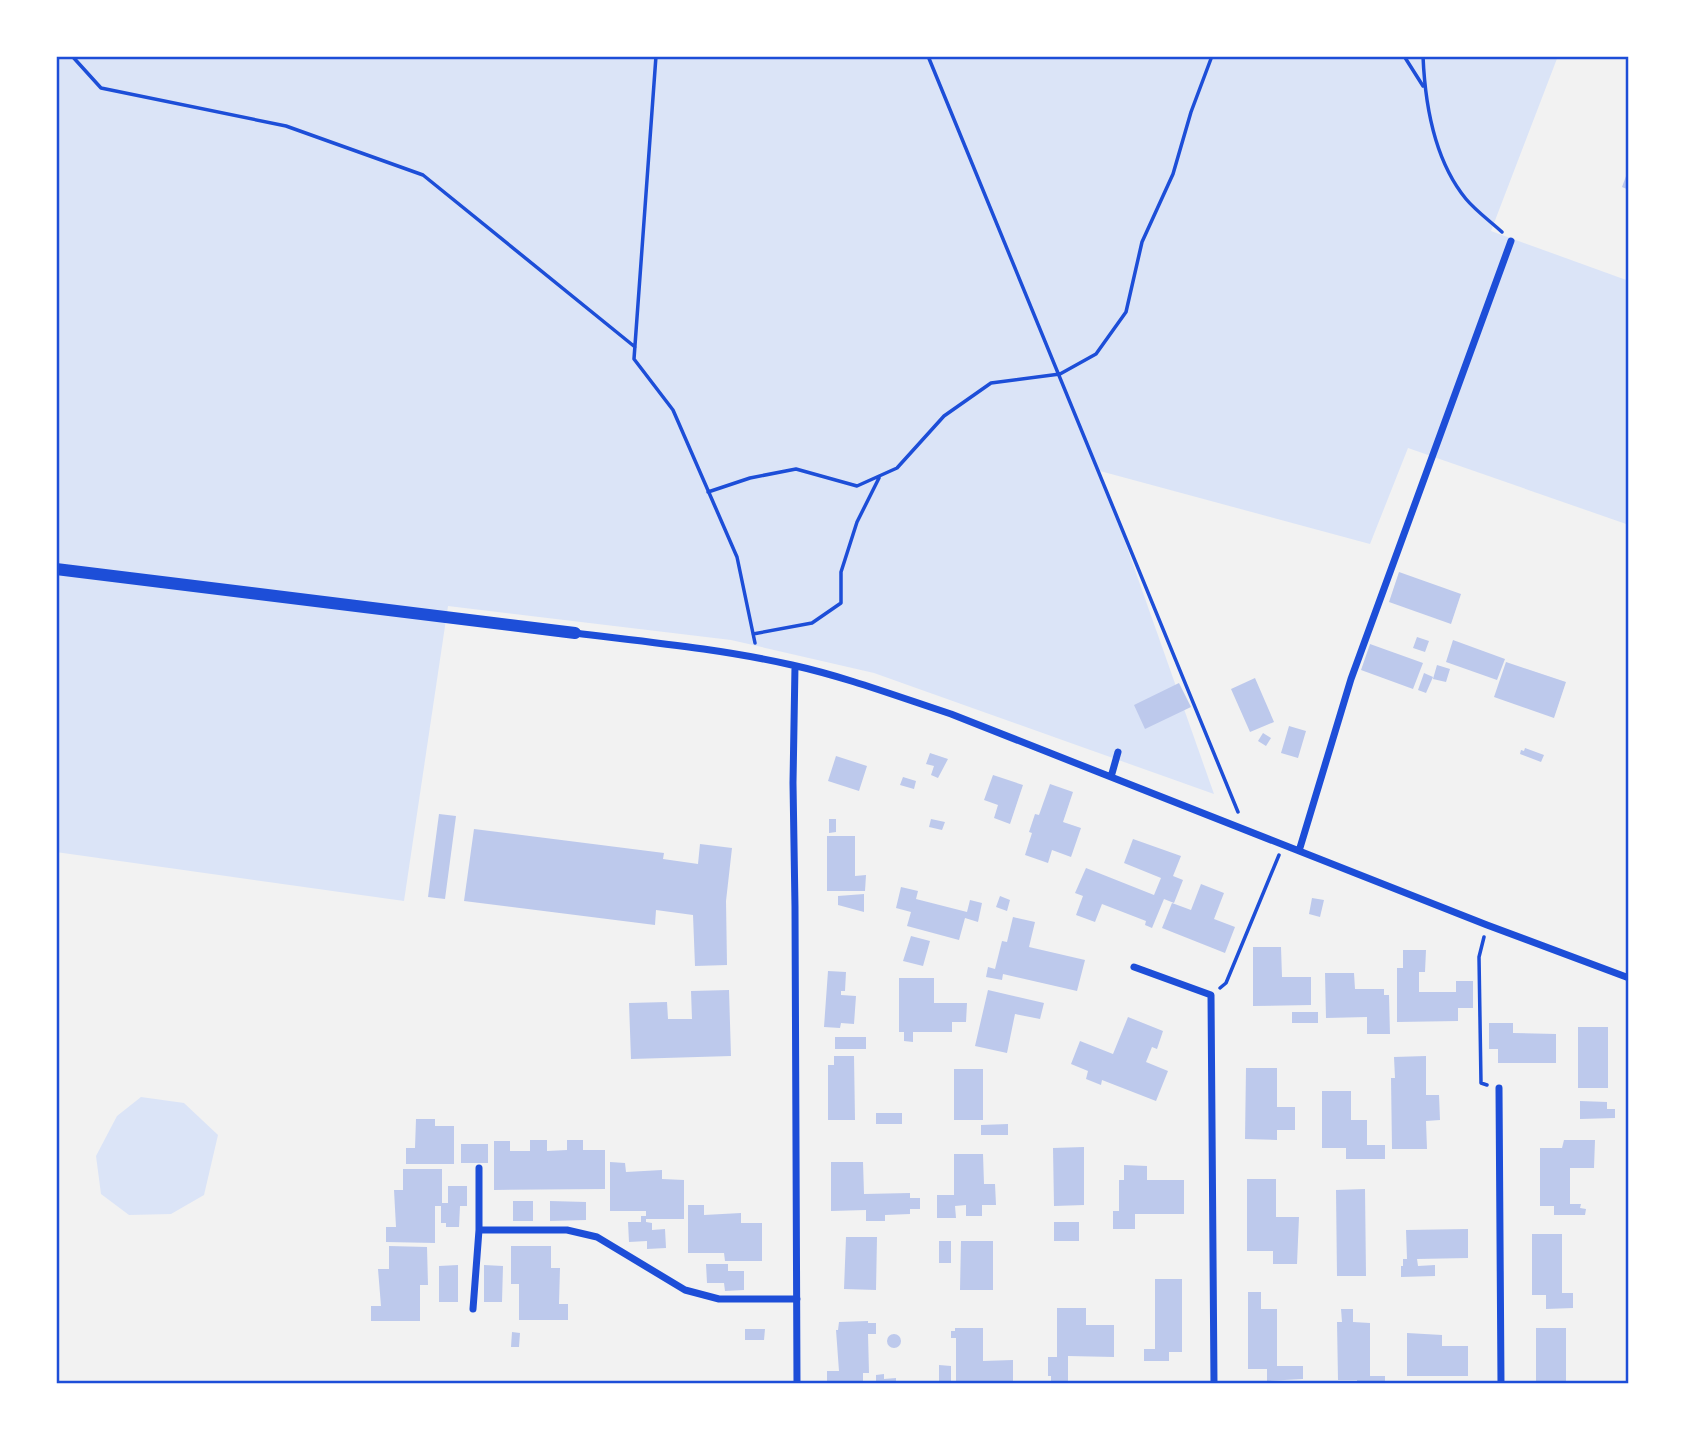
<svg xmlns="http://www.w3.org/2000/svg" width="1685" height="1440" font-family="Montserrat,sans-serif">
<style>
.green{fill:#dbe4f7}
.building{fill:#bdc9ec}
.lines{fill:none;stroke-linecap:round;stroke-linejoin:round}
.path{stroke:#1d4ed8;stroke-width:3.5}
.minor{stroke:#1d4ed8;stroke-width:7}
.tertiary{stroke:#1d4ed8;stroke-width:12}
.neatline{fill:none;stroke:#1d4ed8;stroke-width:2.5}
</style>
<rect width="100%" height="100%" fill="#f2f2f2"/>
<path class="green" d="M 56,56 L 1558,56 L 1491,231 L 1629,281 L 1629,525 L 1408,448 L 1370,544 L 1100,471 L 1214,794 L 874,673 L 731,640 L 448,606 L 404,901 L 56,852 Z
M 141,1097 L 184,1103 L 218,1135 L 204,1195 L 171,1214 L 129,1215 L 101,1194 L 96,1156 L 117,1116 Z"/>
<path class="building" d="M 1629,168 L 1629,190 L 1622,187 Z
M 1399,572 L 1461,594 L 1451,624 L 1389,602 Z
M 1417,637 L 1429,641 L 1425,652 L 1413,648 Z
M 1453,640 L 1505,659 L 1497,680 L 1446,662 Z
M 1370,644 L 1423,663 L 1413,689 L 1361,670 Z
M 1506,662 L 1566,682 L 1554,718 L 1494,697 Z
M 1437,665 L 1450,669 L 1446,682 L 1433,679 Z
M 1424,673 L 1433,677 L 1426,693 L 1418,690 Z
M 1255,678 L 1274,722 L 1250,732 L 1231,689 Z
M 1179,683 L 1191,707 L 1145,729 L 1134,705 Z
M 1289,726 L 1306,731 L 1298,758 L 1281,753 Z
M 1263,733 L 1271,738 L 1266,746 L 1258,741 Z
M 1525,748 L 1544,755 L 1541,762 L 1520,754 L 1521,750 L 1524,751 Z
M 930,753 L 948,759 L 938,778 L 931,775 L 934,766 L 926,764 Z
M 836,756 L 867,766 L 859,791 L 828,781 Z
M 993,775 L 1023,785 L 1010,824 L 994,818 L 998,805 L 984,800 Z
M 903,777 L 916,781 L 914,789 L 900,785 Z
M 1050,784 L 1073,792 L 1063,822 L 1081,828 L 1071,857 L 1052,850 L 1048,863 L 1025,855 L 1032,833 L 1029,832 L 1035,814 L 1039,815 Z
M 439,814 L 456,816 L 445,899 L 428,897 Z
M 829,819 L 836,819 L 836,832 L 829,833 Z
M 931,819 L 945,822 L 942,830 L 929,827 Z
M 474,829 L 664,853 L 663,859 L 698,864 L 700,844 L 732,848 L 726,901 L 727,965 L 695,966 L 693,915 L 656,910 L 655,925 L 464,901 Z
M 827,836 L 855,836 L 855,876 L 866,875 L 865,891 L 827,891 Z
M 1133,839 L 1181,856 L 1173,876 L 1183,880 L 1174,903 L 1164,899 L 1152,928 L 1145,925 L 1146,921 L 1102,904 L 1095,922 L 1076,915 L 1083,896 L 1075,893 L 1086,868 L 1154,895 L 1161,878 L 1124,863 Z
M 1201,884 L 1224,893 L 1214,919 L 1235,927 L 1225,953 L 1162,928 L 1172,903 L 1191,910 Z
M 901,887 L 918,891 L 916,899 L 967,912 L 970,900 L 982,903 L 978,922 L 965,918 L 959,940 L 907,926 L 911,912 L 896,908 Z
M 864,894 L 864,912 L 838,905 L 838,896 Z
M 1000,896 L 1010,900 L 1007,911 L 996,907 Z
M 1312,898 L 1324,900 L 1320,917 L 1309,914 Z
M 1013,917 L 1035,922 L 1029,947 L 1085,960 L 1077,991 L 1003,974 L 1002,980 L 986,977 L 988,967 L 995,969 L 1002,941 L 1007,942 Z
M 911,936 L 930,941 L 923,966 L 903,961 Z
M 1253,947 L 1281,947 L 1282,977 L 1311,977 L 1311,1005 L 1253,1006 Z
M 1403,950 L 1426,950 L 1425,972 L 1419,972 L 1419,992 L 1456,992 L 1456,981 L 1473,981 L 1473,1008 L 1458,1008 L 1458,1021 L 1397,1022 L 1397,968 L 1403,968 Z
M 828,971 L 846,972 L 845,991 L 841,991 L 841,995 L 856,996 L 854,1024 L 841,1023 L 840,1028 L 824,1027 Z
M 1325,973 L 1354,973 L 1355,989 L 1384,989 L 1384,995 L 1389,995 L 1390,1034 L 1367,1034 L 1367,1017 L 1326,1018 Z
M 899,978 L 934,978 L 934,1003 L 967,1003 L 966,1022 L 952,1022 L 952,1032 L 913,1032 L 913,1042 L 904,1041 L 904,1032 L 899,1032 Z
M 729,990 L 731,1056 L 631,1059 L 629,1003 L 667,1002 L 668,1019 L 692,1019 L 691,991 Z
M 988,990 L 1044,1003 L 1040,1019 L 1015,1014 L 1007,1053 L 975,1046 Z
M 1292,1012 L 1318,1012 L 1318,1023 L 1292,1023 Z
M 1128,1017 L 1163,1031 L 1157,1049 L 1152,1047 L 1146,1062 L 1168,1071 L 1156,1101 L 1102,1080 L 1101,1085 L 1086,1079 L 1088,1071 L 1071,1064 L 1080,1041 L 1113,1054 Z
M 1489,1023 L 1513,1023 L 1513,1033 L 1556,1034 L 1556,1063 L 1498,1063 L 1498,1049 L 1489,1049 Z
M 1578,1027 L 1608,1027 L 1608,1088 L 1578,1088 Z
M 835,1037 L 866,1037 L 866,1049 L 835,1049 Z
M 834,1056 L 854,1056 L 855,1120 L 828,1120 L 828,1065 L 834,1065 Z
M 1426,1056 L 1426,1095 L 1439,1095 L 1440,1120 L 1426,1121 L 1427,1149 L 1392,1149 L 1391,1078 L 1395,1078 L 1394,1057 Z
M 1246,1068 L 1277,1068 L 1277,1107 L 1295,1107 L 1295,1130 L 1277,1130 L 1277,1140 L 1245,1139 Z
M 954,1069 L 983,1069 L 983,1120 L 954,1120 Z
M 1322,1091 L 1351,1091 L 1351,1120 L 1367,1120 L 1367,1145 L 1385,1145 L 1385,1159 L 1346,1159 L 1346,1148 L 1322,1148 Z
M 1580,1101 L 1607,1102 L 1607,1109 L 1615,1109 L 1615,1118 L 1580,1119 Z
M 876,1113 L 902,1113 L 902,1124 L 876,1124 Z
M 416,1119 L 435,1119 L 435,1126 L 454,1126 L 454,1164 L 406,1164 L 406,1148 L 415,1148 Z
M 1008,1124 L 1008,1135 L 981,1135 L 981,1125 Z
M 530,1140 L 547,1140 L 547,1151 L 567,1150 L 567,1140 L 583,1140 L 583,1150 L 605,1150 L 605,1189 L 494,1190 L 494,1141 L 510,1141 L 510,1151 L 530,1151 Z
M 1564,1140 L 1595,1140 L 1594,1168 L 1570,1168 L 1570,1204 L 1581,1204 L 1580,1208 L 1586,1209 L 1585,1215 L 1554,1215 L 1554,1206 L 1540,1206 L 1540,1148 L 1562,1148 Z
M 461,1144 L 488,1144 L 488,1163 L 461,1163 Z
M 1084,1147 L 1084,1205 L 1054,1206 L 1053,1148 Z
M 954,1154 L 983,1154 L 984,1184 L 995,1184 L 996,1205 L 982,1205 L 982,1216 L 966,1216 L 966,1205 L 955,1206 L 956,1218 L 937,1218 L 937,1195 L 954,1195 Z
M 610,1162 L 625,1163 L 626,1172 L 662,1170 L 662,1179 L 684,1180 L 684,1219 L 646,1219 L 646,1222 L 652,1223 L 652,1230 L 665,1229 L 666,1248 L 647,1249 L 647,1241 L 629,1242 L 628,1222 L 641,1222 L 641,1216 L 646,1216 L 646,1211 L 610,1211 Z
M 831,1162 L 863,1162 L 864,1194 L 910,1193 L 910,1198 L 920,1198 L 920,1209 L 910,1209 L 910,1214 L 885,1215 L 885,1221 L 866,1221 L 866,1210 L 831,1211 Z
M 1124,1165 L 1147,1166 L 1147,1180 L 1184,1180 L 1184,1214 L 1135,1214 L 1135,1229 L 1113,1229 L 1113,1211 L 1119,1211 L 1119,1180 L 1124,1180 Z
M 403,1169 L 442,1169 L 442,1203 L 448,1203 L 448,1186 L 467,1186 L 467,1206 L 460,1206 L 459,1227 L 446,1227 L 446,1223 L 441,1223 L 441,1206 L 435,1206 L 435,1243 L 386,1242 L 386,1227 L 396,1227 L 394,1190 L 403,1190 Z
M 1247,1179 L 1276,1179 L 1276,1217 L 1299,1217 L 1297,1264 L 1273,1264 L 1273,1251 L 1247,1251 Z
M 1365,1189 L 1366,1276 L 1337,1276 L 1336,1190 Z
M 513,1201 L 533,1201 L 533,1221 L 513,1221 Z
M 550,1201 L 586,1202 L 586,1220 L 550,1221 Z
M 688,1205 L 704,1205 L 704,1215 L 741,1213 L 741,1223 L 762,1223 L 762,1261 L 725,1261 L 724,1253 L 688,1253 Z
M 1054,1222 L 1079,1222 L 1079,1241 L 1054,1241 Z
M 1468,1229 L 1468,1258 L 1417,1259 L 1418,1266 L 1435,1265 L 1435,1276 L 1401,1277 L 1401,1266 L 1403,1266 L 1403,1259 L 1407,1259 L 1406,1230 Z
M 1532,1234 L 1562,1234 L 1562,1293 L 1573,1293 L 1573,1308 L 1546,1309 L 1546,1295 L 1532,1295 Z
M 846,1237 L 877,1237 L 876,1290 L 844,1289 Z
M 939,1241 L 951,1241 L 951,1263 L 939,1263 Z
M 961,1241 L 993,1241 L 993,1290 L 960,1290 Z
M 389,1246 L 427,1247 L 428,1285 L 420,1285 L 420,1321 L 371,1321 L 371,1306 L 381,1306 L 378,1269 L 389,1269 Z
M 511,1246 L 551,1246 L 551,1268 L 560,1268 L 559,1304 L 568,1304 L 568,1320 L 519,1320 L 519,1284 L 511,1284 Z
M 706,1264 L 728,1264 L 728,1271 L 744,1271 L 744,1290 L 725,1291 L 724,1283 L 707,1283 Z
M 458,1265 L 458,1302 L 439,1302 L 439,1266 Z
M 484,1265 L 503,1266 L 502,1302 L 484,1302 Z
M 1155,1279 L 1182,1279 L 1182,1352 L 1169,1352 L 1169,1361 L 1144,1361 L 1144,1349 L 1155,1349 Z
M 1248,1292 L 1261,1292 L 1261,1309 L 1277,1309 L 1277,1366 L 1303,1366 L 1303,1379 L 1267,1381 L 1267,1369 L 1248,1369 Z
M 1057,1308 L 1086,1308 L 1086,1325 L 1114,1325 L 1114,1357 L 1068,1356 L 1068,1383 L 1051,1383 L 1051,1376 L 1048,1376 L 1048,1357 L 1057,1357 Z
M 1341,1309 L 1353,1309 L 1353,1322 L 1370,1323 L 1370,1376 L 1385,1376 L 1385,1384 L 1357,1384 L 1357,1380 L 1338,1380 L 1337,1322 L 1342,1322 Z
M 868,1321 L 868,1323 L 876,1323 L 876,1334 L 868,1334 L 869,1373 L 863,1373 L 863,1384 L 827,1384 L 827,1371 L 839,1371 L 836,1330 L 838,1330 L 839,1322 Z
M 955,1328 L 983,1328 L 983,1361 L 1013,1360 L 1013,1384 L 956,1384 L 956,1338 L 951,1338 L 951,1331 L 955,1331 Z
M 1536,1328 L 1566,1328 L 1566,1384 L 1536,1384 Z
M 745,1329 L 765,1329 L 764,1340 L 745,1340 Z
M 512,1332 L 520,1333 L 519,1347 L 511,1347 Z
M 1407,1333 L 1442,1335 L 1442,1346 L 1468,1346 L 1468,1376 L 1407,1376 Z
M887 1341a7 7 0 1 1 14 0a7 7 0 1 1-14 0Z
M 939,1365 L 951,1366 L 951,1382 L 948,1381 L 948,1384 L 939,1384 Z
M 884,1374 L 884,1379 L 896,1378 L 896,1384 L 876,1384 L 876,1375 Z"/>
<g class="lines">
<path class="path" d="M 72,56 L 101,88 L 286,126 L 423,175 L 635,347
M 656,56 L 634,359 L 673,410 L 737,557 L 755,643
M 928,56 L 1238,812
M 1404,56 L 1423,86
M 1423,56 C 1425,105 1434,160 1466,199 C 1476,211 1490,221 1502,232
M 708,492 L 750,478 L 796,469 L 857,486 L 897,468 L 944,416 L 991,383 L 1060,374 L 1096,354 L 1126,312 L 1142,242 L 1173,174 L 1191,112 L 1212,56
M 753,634 L 812,623 L 841,603 L 841,572 L 857,522 L 879,478
M 1484,937 L 1479,957 L 1481,1083 L 1487,1085
M 1220,988 L 1226,983 L 1279,855"/>
<path class="minor" d="M 575,633 C 648,642 721,649 792,665 C 846,677 899,697 951,714 L 1487,925 L 1629,978
M 795,666 L 793,783 L 795,907 L 797,1384
M 1111,777 L 1118,752
M 1299,851 L 1351,679 L 1511,241
M 1134,967 L 1211,995 L 1214,1384
M 1499,1088 L 1501,1384
M 479,1230 L 479,1168
M 473,1309 L 479,1230 L 567,1230 L 597,1237 L 685,1290 L 719,1299 L 797,1299"/>
<path class="tertiary" d="M 56,569 L 575,633"/>
</g>
<rect width="1685" height="1440" fill="none" stroke="#ffffff" stroke-width="116"/>
<rect x="58" y="58" width="1569" height="1324" class="neatline"/>
</svg>
